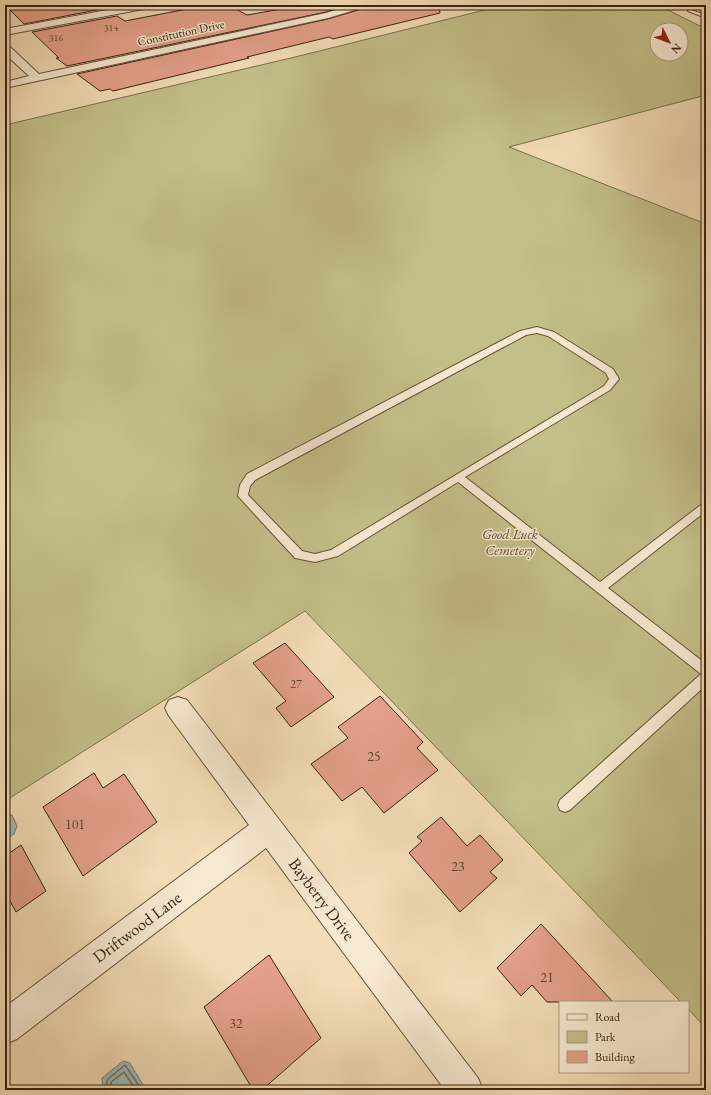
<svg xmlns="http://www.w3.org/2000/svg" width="711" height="1095" font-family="'EB Garamond',serif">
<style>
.green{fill:#c3bf88;stroke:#7c714c;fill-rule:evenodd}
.water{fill:#9ebab6;stroke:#747e74}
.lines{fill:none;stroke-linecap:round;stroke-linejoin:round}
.shore{stroke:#6a6e63;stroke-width:1.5}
.building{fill:#e4a18a;stroke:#362310}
.lane-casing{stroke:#65523a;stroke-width:2}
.street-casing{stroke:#65523a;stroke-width:2}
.lane{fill:#f7e9d0;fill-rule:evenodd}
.street{fill:#f7e9d0;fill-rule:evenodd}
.labels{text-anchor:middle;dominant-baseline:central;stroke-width:3;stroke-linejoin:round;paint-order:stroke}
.far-number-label{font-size:10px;fill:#62422e}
.far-street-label{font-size:12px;fill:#362310;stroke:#f7e9d0}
.number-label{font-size:12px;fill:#62422e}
.park-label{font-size:14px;font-style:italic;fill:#594a2e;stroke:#f7e9d0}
.near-number-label{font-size:14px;fill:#62422e}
.near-street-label{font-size:17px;fill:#362310;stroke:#f7e9d0}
</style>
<rect width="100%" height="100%" fill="#f3ddb6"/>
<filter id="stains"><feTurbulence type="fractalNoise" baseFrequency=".005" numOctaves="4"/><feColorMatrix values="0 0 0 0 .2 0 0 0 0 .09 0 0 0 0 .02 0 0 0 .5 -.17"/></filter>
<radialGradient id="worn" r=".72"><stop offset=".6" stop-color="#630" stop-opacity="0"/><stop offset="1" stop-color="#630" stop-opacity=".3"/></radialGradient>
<path class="green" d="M 505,5 L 658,5 L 706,29 L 706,95 L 509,147 L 706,224 L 706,1028 L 688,1009 L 688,1002 L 681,1002 L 305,611 L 5,801 L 5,125 L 295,57 ZM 657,30 L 681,30 L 681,54 L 657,54 Z"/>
<path class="water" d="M 5,815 L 12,815 L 17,826 L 14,834 L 5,840 Z
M 123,1061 L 130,1063 L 146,1090 L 103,1090 L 102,1078 Z"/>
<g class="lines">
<path class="shore" d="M 106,1090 L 107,1080 L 125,1065 L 142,1090
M 111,1090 L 111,1082 L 124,1072 L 136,1090"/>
</g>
<path class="building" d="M 5,5 L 102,5 L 107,8 L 24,24 Z
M 208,5 L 228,5 L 247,15 L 304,5 L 347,5 L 326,12 L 67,66 L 56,58 L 59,58 L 32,32 L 117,16 L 125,21 Z
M 368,5 L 439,5 L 440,13 L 333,39 L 329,37 L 247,57 L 249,58 L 113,91 L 110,89 L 100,91 L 77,74 L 328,19 L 365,8 Z
M 285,643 L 334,697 L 291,727 L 276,708 L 286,701 L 253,663 Z
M 380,696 L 423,742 L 417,748 L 438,770 L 384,813 L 362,787 L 342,801 L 311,764 L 348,738 L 338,727 Z
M 94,773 L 103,788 L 124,774 L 157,822 L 83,876 L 43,807 Z
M 441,817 L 467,846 L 480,835 L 503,860 L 490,872 L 497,878 L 460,912 L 409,853 L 422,841 L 417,837 Z
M 21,845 L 46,891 L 16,912 L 5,892 L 5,856 Z
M 541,924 L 613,1002 L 547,1002 L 532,985 L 521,996 L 497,968 Z
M 269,955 L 321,1038 L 262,1090 L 253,1090 L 204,1007 Z"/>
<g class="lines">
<g class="lane-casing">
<path id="lane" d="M 688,9 L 706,15 L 706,18 L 688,11 Z
M 537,327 L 554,332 L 613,369 L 619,379 L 610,390 L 465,477 L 600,582 L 706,501 L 706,511 L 608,588 L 706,664 L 706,685 L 570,810 L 565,812 L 560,810 L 558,805 L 560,800 L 701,674 L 458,482 L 338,556 L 315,562 L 295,558 L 238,496 L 240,485 L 247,474 L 520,331 ZM 537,333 L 548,336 L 606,373 L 609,379 L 604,386 L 331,550 L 315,554 L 302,551 L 248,495 L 250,486 L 255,480 L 526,335 Z"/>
</g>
<g class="street-casing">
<path id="street" d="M 134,5 L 154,5 L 149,8 L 5,35 L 5,29 Z
M 352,5 L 367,5 L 365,7 L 328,18 L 5,88 L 5,82 L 29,76 L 5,54 L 5,45 L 9,46 L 39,74 L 326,13 Z
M 178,697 L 187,700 L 478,1078 L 483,1090 L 445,1090 L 266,848 L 17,1039 L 5,1044 L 5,1007 L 249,825 L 169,716 L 165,708 L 169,700 Z"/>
</g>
<use href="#lane" class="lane"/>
<use href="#street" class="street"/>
</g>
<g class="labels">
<g class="far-number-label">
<text x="111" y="27">314</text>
<text x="56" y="37">316</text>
</g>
<g class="far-street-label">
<text transform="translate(181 33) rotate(-12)">Constitution Drive</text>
</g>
<g class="number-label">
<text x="296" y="684">27</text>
</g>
<g class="park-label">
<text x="510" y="534">Good Luck<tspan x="510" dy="16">Cemetery</tspan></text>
</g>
<g class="near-number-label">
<text x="374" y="756">25</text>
<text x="75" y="824">101</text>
<text x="458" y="866">23</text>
<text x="547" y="977">21</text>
<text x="236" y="1023">32</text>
</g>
<g class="near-street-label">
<text transform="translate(322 899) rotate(53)">Bayberry Drive</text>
<text transform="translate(137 927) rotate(-37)">Driftwood Lane</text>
</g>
</g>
<rect width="711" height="1095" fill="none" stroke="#f3ddb6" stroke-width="20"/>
<rect x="6" y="6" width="699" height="1083" fill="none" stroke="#362310" stroke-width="2"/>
<rect x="10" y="10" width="691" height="1075" fill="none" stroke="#362310"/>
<rect x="559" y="1001" width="130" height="72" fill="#f7e9d0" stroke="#aa9a83"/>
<rect x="567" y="1014" width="20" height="6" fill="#f7e9d0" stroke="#aa9a83"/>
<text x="595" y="1021" font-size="12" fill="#362310">Road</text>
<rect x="567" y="1031" width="20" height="12" fill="#c3bf88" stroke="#aa9a83"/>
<text x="595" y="1041" font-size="12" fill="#362310">Park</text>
<rect x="567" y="1051" width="20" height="12" fill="#e4a18a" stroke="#aa9a83"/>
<text x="595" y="1061" font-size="12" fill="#362310">Building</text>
<g transform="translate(669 42) rotate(132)"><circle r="19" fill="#f7e9d0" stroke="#aa9a83"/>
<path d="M0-3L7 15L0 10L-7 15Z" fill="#8f2418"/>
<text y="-6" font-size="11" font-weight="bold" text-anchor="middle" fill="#362310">N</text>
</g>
<rect width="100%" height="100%" filter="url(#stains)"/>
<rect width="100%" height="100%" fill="url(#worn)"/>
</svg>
